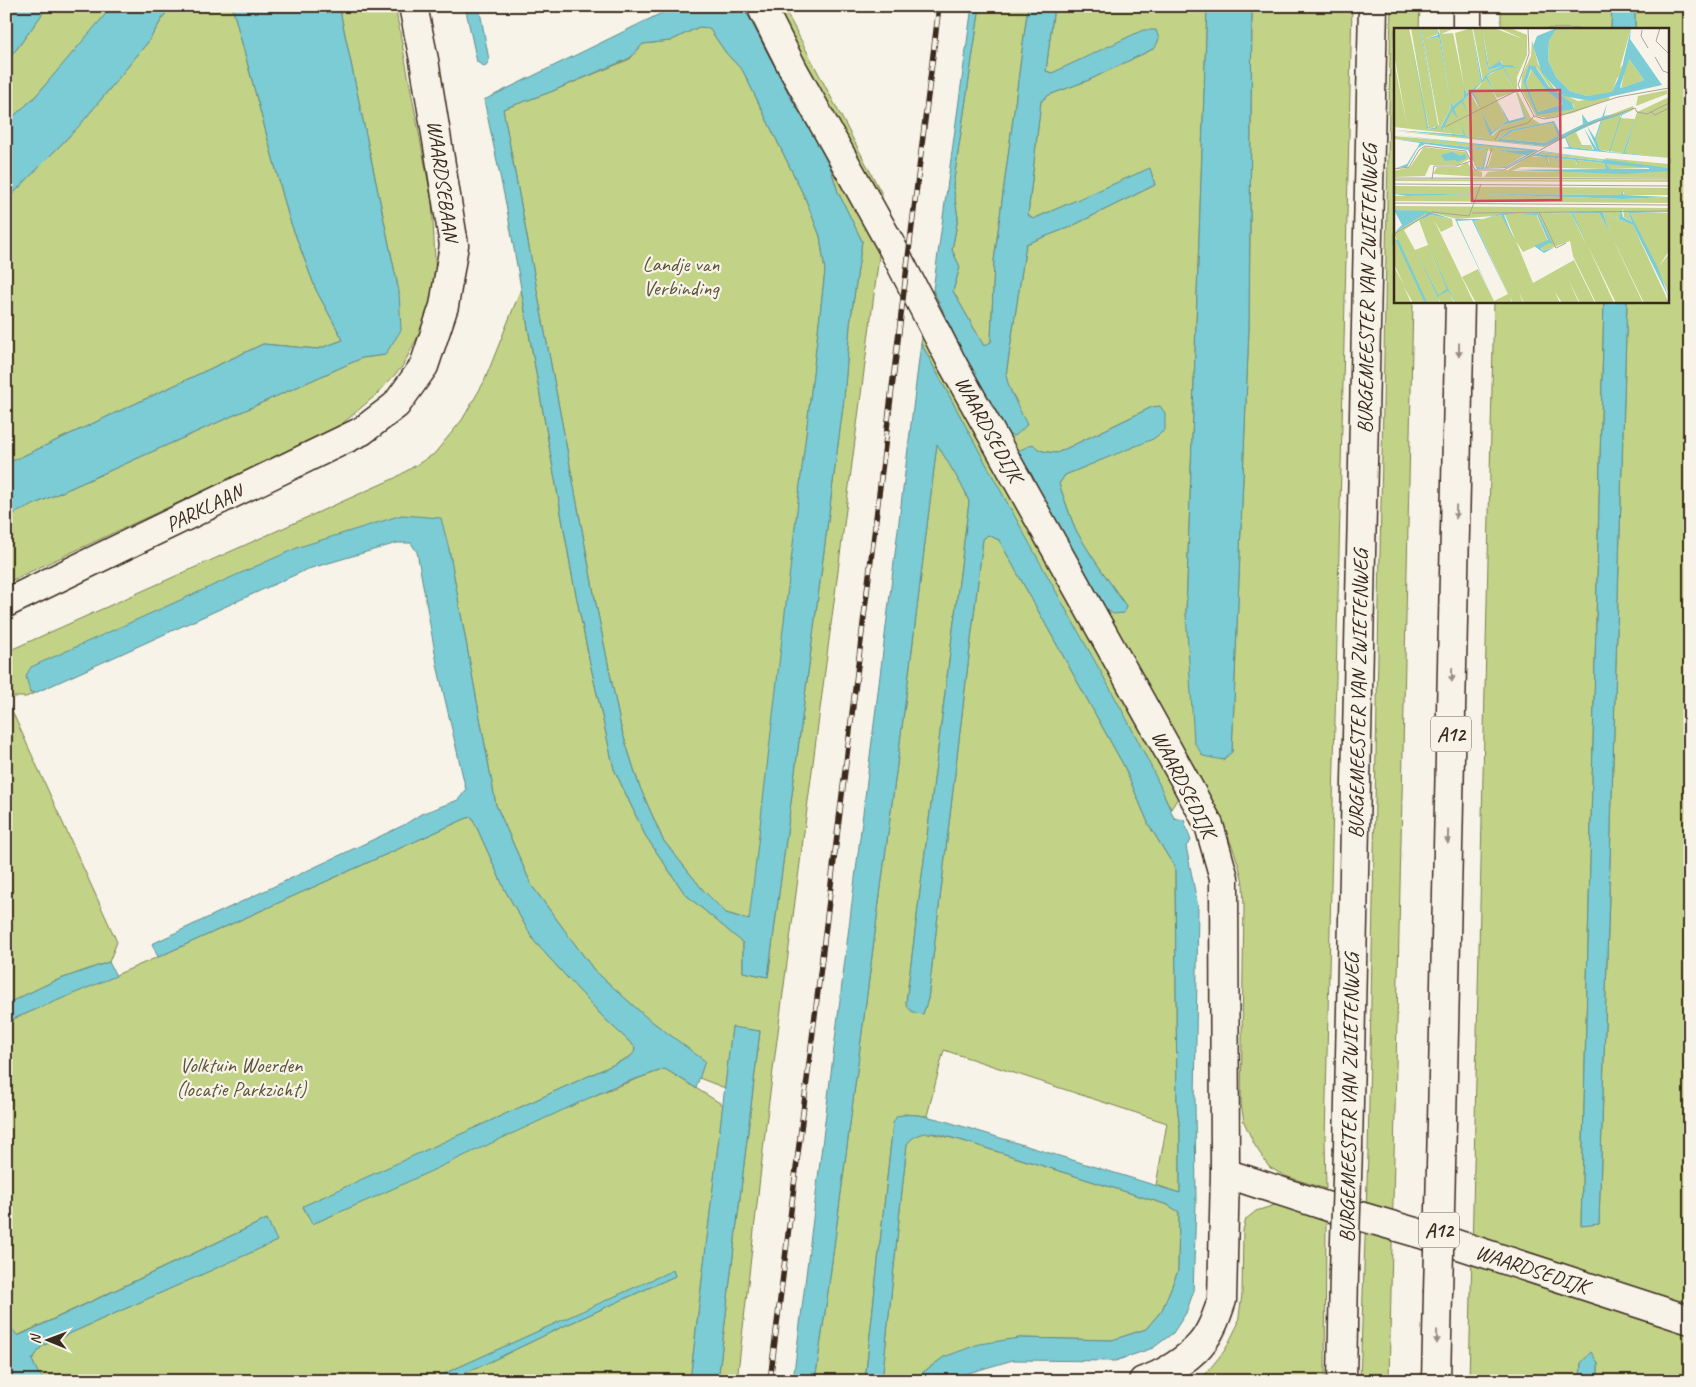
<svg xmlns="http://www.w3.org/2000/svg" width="1696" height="1387" font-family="Caveat,sans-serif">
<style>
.green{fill:#c2d387;stroke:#7e7e52;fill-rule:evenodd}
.water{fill:#7bccd5;stroke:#618b8c;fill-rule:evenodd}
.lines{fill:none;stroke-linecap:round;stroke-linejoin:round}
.minor-casing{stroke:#3b2a1e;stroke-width:31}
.major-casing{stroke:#3b2a1e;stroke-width:31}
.highway-casing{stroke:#3b2a1e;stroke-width:31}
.minor{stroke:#f7f3e8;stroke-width:28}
.major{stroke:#f7f3e8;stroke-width:28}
.highway{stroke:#f7f3e8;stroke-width:28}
.rail-casing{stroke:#3b2a1e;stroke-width:5.5}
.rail{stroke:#f7f3e8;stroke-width:4;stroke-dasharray:11;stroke-linecap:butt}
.major-bridge-casing{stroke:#3b2a1e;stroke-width:31;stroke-linecap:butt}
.highway-bridge-casing{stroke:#3b2a1e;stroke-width:31;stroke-linecap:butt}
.major-bridge{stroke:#f7f3e8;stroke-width:28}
.highway-bridge{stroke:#f7f3e8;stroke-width:28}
.oneway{fill:#998e83}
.labels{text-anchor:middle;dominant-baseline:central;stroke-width:4.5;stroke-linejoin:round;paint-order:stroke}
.shield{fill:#f7f3e8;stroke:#73665b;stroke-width:1}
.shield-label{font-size:20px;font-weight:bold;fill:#3b2a1e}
.street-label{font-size:21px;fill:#3b2a1e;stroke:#f7f3e8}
.park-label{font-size:21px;fill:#5d5438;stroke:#f7f3e8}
.inset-river{fill:none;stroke:#7bccd5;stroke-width:2.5}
.inset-road{fill:none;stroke:#aca397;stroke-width:1}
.view{fill:#d1495b;fill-opacity:0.15;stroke:#d1495b;stroke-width:2.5}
.inset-edge{fill:none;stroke:#3b2a1e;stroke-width:2.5}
</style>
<rect width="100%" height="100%" fill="#f7f3e8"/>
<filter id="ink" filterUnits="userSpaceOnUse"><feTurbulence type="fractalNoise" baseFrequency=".02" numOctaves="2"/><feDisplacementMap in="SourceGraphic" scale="10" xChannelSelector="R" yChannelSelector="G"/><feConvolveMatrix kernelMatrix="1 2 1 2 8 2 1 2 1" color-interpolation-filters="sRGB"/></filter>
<g filter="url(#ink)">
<path class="green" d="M 48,6 L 111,6 L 105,16 L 34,98 L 6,123 L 6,59 L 16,50 Z
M 170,6 L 232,6 L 289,218 L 316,290 L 343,340 L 318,349 L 263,344 L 6,464 L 6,201 L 80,125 L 148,42 Z
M 339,6 L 395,6 L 432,202 L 436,279 L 428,317 L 402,367 L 376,395 L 336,429 L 6,583 L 6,517 L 362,358 L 385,355 L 399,292 Z
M 743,6 L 783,6 L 882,194 L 879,256 L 766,1124 L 737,1381 L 718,1381 L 760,1031 L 732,1028 L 725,1088 L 699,1078 L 704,1061 L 646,1017 L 594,970 L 532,886 L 496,805 L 449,549 L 402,515 L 29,692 L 35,693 L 26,697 L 6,697 L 6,652 L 395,478 L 434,454 L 462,420 L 484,382 L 521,289 L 573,580 L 590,663 L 614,769 L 645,835 L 685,894 L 743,943 L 743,972 L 768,977 L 844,399 L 850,325 L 862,241 L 838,192 L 827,157 L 793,102 Z
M 980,6 L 1028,6 L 994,261 L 991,342 L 984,346 L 953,291 L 960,267 L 952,250 L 958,218 L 953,186 Z
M 1054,6 L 1207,6 L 1186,614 L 1232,752 L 1249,328 L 1252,6 L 1352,6 L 1325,1139 L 1326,1189 L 1285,1176 L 1269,1167 L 1254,1144 L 1244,1122 L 1241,1104 L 1244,905 C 1243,896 1244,887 1242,878 C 1234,843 1216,810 1200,779 L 1178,798 L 1171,809 L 1123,714 L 1006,502 L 921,343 L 933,290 L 1002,433 L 1017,402 L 1008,386 L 1006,375 L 1026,244 L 1070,227 L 1155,185 L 1150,169 L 1033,219 L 1028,215 L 1041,101 L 1049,95 L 1089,80 L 1155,48 L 1052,73 L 1046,71 ZM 1152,407 L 1103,459 L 1065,475 L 1059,484 L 1075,529 L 1093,558 L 1126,606 L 1030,483 L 1033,444 C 1039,452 1047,452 1057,453 Z
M 1391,6 L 1420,6 L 1419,29 L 1395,29 L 1395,301 L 1413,301 L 1389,1381 L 1360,1381 L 1368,1153 Z
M 1501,6 L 1612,6 L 1611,29 L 1501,29 Z
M 1635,6 L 1690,6 L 1690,1381 L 1598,1381 L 1598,1363 L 1581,1363 L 1580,1381 L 1469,1381 L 1494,301 L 1604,301 L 1581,1225 L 1599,1224 L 1627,301 L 1667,301 L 1667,29 L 1635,29 Z
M 699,27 L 709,28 L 726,53 L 743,71 L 805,198 L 820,236 L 825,271 L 750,920 L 726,913 L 703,890 L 663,840 L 639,785 L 621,728 L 596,604 L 503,109 L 548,93 L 630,59 L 643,44 L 670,41 Z
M 937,443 L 965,491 L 969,502 L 906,1003 L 923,1014 L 928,999 L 983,539 L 988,535 L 999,540 L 1124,766 L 1149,825 L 1175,868 L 1177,1103 L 1180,1131 L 1180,1193 L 1156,1185 L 1167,1123 L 944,1050 L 927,1116 L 904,1114 L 893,1123 L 865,1381 L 815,1381 L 828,1292 L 911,658 Z
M 6,698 L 117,942 L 109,962 L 52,982 L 6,1004 Z
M 472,817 L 505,890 L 534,941 L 604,1018 L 635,1047 L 635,1053 L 628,1058 L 303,1207 L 312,1224 C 430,1174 544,1110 665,1069 L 723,1105 L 690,1381 L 444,1381 L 477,1368 L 562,1327 L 675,1276 L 673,1271 L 428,1381 L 46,1381 L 38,1373 L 32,1360 L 42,1346 L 276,1241 L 267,1219 L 17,1336 L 6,1322 L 6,1022 L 158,957 L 467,818 Z
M 925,1132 L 960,1140 L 1168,1205 L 1179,1212 L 1178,1271 L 1162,1310 L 1146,1329 L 1113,1340 L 1019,1338 L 944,1357 L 911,1381 L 882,1381 L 907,1143 L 914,1136 Z
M 1275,1205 L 1326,1216 L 1325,1381 L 1199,1381 L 1203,1377 L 1225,1350 L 1238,1324 L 1242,1294 L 1243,1230 L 1246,1219 L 1256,1211 Z"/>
<path class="water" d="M 6,6 L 48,6 L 16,50 L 6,59 Z
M 111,6 L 170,6 L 148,42 L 80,125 L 6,201 L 6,123 L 34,98 L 104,16 Z
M 232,6 L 339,6 L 399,292 L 401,330 L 385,355 L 362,358 L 6,517 L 6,464 L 263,344 L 318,349 L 343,340 L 316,290 L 289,218 Z
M 465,6 L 479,6 L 489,60 L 485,67 L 477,62 Z
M 676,6 L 743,6 L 793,102 L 827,157 L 838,192 L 862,241 L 850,325 L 844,399 L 768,977 L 743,972 L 743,943 L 685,894 L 645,835 L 614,769 L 590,663 L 573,580 L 506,204 L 484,100 ZM 699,27 L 709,28 L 726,53 L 743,71 L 805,198 L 820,236 L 825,271 L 749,920 L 726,913 L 703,890 L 663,840 L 639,785 L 621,728 L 596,604 L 503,109 L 548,93 L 630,58 L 643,44 L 670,41 Z
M 972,6 L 980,6 L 953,186 L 958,218 L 952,250 L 960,267 L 953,291 L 984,346 L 991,342 L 994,261 L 1028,6 L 1054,6 L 1046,71 L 1052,73 L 1143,30 L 1156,30 L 1159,39 L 1155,48 L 1089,80 L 1049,95 L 1041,101 L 1028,215 L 1033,219 L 1150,168 L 1155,185 L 1070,227 L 1026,244 L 1006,375 C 1009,392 1020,409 1027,425 L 1015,436 L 1002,433 L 933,290 Z
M 1207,6 L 1252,6 L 1249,328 L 1232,752 L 1223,760 L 1203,756 L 1194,742 L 1186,614 Z
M 1612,6 L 1635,6 L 1635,29 L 1611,29 Z
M 1604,301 L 1627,301 L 1599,1224 L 1581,1226 Z
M 921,343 C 969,433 1018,523 1068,613 C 1105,680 1145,747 1174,818 L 1184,820 L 1191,841 L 1186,846 L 1198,907 L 1195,1102 L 1196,1204 L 1193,1293 L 1186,1313 L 1173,1333 L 1153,1348 L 1115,1361 L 1013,1360 L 965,1374 L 956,1381 L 911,1381 L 944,1357 L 979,1344 L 1019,1338 L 1112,1340 L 1146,1329 L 1162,1310 L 1178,1271 L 1179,1212 L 1168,1205 L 960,1140 C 940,1135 922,1125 907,1144 L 882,1381 L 865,1381 L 893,1123 L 897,1116 C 912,1112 930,1117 945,1121 L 1180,1193 L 1180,1131 L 1177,1103 L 1175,868 L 1149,825 L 1124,766 L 999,540 L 988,535 L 983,539 L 928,999 L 923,1014 C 914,1013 909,1012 906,1003 L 969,502 L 965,491 L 937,444 L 911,658 L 828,1292 L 815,1381 L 793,1381 Z
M 1160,406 L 1165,413 L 1165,430 L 1153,439 L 1065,475 L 1059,484 L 1075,529 L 1093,558 L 1126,606 L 1124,613 L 1113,614 L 1100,604 L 1030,483 L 1018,451 L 1033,444 C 1039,452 1047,452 1057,453 L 1152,407 Z
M 402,515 L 441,518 L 449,549 L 496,805 L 532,886 L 594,970 L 646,1017 L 705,1061 L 696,1088 L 665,1069 L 615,1086 L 375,1197 L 312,1224 L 303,1206 L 628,1058 C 632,1055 635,1053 635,1047 L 604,1018 L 534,941 L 505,890 L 472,817 L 467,818 L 158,957 L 152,944 L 404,825 L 421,814 L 458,800 L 466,790 L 438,669 L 417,552 L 411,543 L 397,543 L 308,569 L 35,693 L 30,692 L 26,676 L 31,667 L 299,547 Z
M 109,962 L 116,976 L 6,1022 L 6,1004 L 52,982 Z
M 732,1027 L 760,1031 L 718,1381 L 690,1381 Z
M 267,1219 L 277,1241 L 42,1346 L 32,1360 L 38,1373 L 46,1381 L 6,1381 L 6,1322 L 18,1336 Z
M 673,1270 L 675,1276 L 562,1327 L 477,1368 L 444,1381 L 428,1381 Z
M 1591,1352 L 1598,1363 L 1598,1381 L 1580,1381 L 1581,1363 Z"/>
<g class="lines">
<g class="minor-casing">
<path id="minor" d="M 761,6 L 793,69 L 891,245 L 952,363 L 1183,777 L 1209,825 L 1224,878 L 1225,1173 L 1222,1300 C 1217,1315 1211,1333 1200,1345 C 1187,1360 1162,1375 1143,1381
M 6,603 L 362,431 L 396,405 L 424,366 L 444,306 L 454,245 L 424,60 L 413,6
M 1225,1173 L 1332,1208 L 1456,1244 L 1690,1320"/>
</g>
<g class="major-casing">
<path id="major" d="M 1348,1147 L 1373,6
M 1342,1381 L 1344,1271"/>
</g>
<g class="highway-casing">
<path id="highway" d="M 1467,29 L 1467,6
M 1441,1167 L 1460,301
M 1436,1381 L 1438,1293"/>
</g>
<use href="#minor" class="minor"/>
<use href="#major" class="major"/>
<use href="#highway" class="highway"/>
<g class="rail-casing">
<path id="rail" d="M 770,1381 L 939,6"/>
</g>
<use href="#rail" class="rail"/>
<g class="major-bridge-casing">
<path id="major-bridge" d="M 1344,1271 L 1348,1147"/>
</g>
<g class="highway-bridge-casing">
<path id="highway-bridge" d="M 1438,1293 L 1441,1167"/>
</g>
<use href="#major-bridge" class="major-bridge"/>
<use href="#highway-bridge" class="highway-bridge"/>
</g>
<defs><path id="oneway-solid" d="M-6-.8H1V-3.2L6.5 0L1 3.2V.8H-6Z" transform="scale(1.25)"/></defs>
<g class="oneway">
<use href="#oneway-solid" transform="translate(1459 350) rotate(91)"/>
<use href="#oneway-solid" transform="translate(1456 512) rotate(91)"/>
<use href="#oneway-solid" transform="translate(1452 675) rotate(91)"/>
<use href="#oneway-solid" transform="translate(1448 837) rotate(91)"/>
<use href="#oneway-solid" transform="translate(1437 1337) rotate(91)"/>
</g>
</g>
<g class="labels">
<g class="shield">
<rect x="1431" y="716.5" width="40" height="35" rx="4"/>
<rect x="1419" y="1212.5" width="40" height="35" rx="4"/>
</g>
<g class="shield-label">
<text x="1451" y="734">A12</text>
<text x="1439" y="1230">A12</text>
</g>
<g class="street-label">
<text transform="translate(443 181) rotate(82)">WAARDSEBAAN</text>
<text transform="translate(1367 289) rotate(-89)">BURGEMEESTER VAN ZWIETENWEG</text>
<text transform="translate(989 429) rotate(61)">WAARDSEDIJK</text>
<text transform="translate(204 508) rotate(-26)">PARKLAAN</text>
<text transform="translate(1358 694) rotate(-89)">BURGEMEESTER VAN ZWIETENWEG</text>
<text transform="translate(1184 784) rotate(63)">WAARDSEDIJK</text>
<text transform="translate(1349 1098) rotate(-89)">BURGEMEESTER VAN ZWIETENWEG</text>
<text transform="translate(1532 1269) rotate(18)">WAARDSEDIJK</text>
</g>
<g class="park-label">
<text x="681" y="264">Landje van<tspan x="681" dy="24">Verbinding</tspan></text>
<text x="241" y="1065">Volktuin Woerden<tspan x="241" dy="24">(locatie Parkzicht)</tspan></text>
</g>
</g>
<g transform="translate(1394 28)">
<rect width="275" height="275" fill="#f7f3e8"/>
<path d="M 0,0 L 15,0 L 35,101 L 45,97 L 27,0 L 43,0 L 44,6 L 31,11 L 45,9 L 56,72 L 45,0 L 61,0 L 47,6 L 59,5 L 70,58 L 61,5 L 78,0 L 87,55 L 73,67 L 71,60 L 70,69 L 59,78 L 56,73 L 57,80 L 47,98 L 50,102 L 49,98 L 58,82 L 77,66 L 85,81 L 79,64 L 85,59 L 92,49 L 113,93 L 98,104 L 87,83 L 98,108 L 109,97 L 132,91 L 122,64 L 103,70 L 93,48 L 109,39 L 120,62 L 110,39 L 123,39 L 109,37 L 107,33 L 95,40 L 89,4 L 94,42 L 108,38 L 94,45 L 89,53 L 79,0 L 100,0 L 129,11 L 105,0 L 116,0 L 133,7 L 133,27 L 123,49 L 123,63 L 137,90 L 147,96 L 116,102 L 103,113 L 151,118 L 195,95 L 239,78 L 240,81 L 194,97 L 187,101 L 179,106 L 182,104 L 188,117 L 197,117 L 199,122 L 177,119 L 172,110 L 175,108 L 150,119 L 0,103 L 100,111 L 72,108 L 65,95 L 71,107 L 0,99 L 0,33 L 13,97 L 0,26 ZM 17,0 L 26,0 L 44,97 L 40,100 L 34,99 ZM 163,0 L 237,0 L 226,40 L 235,31 L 250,52 L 227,60 L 230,46 L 223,50 L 218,65 L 214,66 L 193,68 L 176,63 L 162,49 L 154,32 L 155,13 ZM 138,12 L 144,36 L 162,63 L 184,73 L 214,68 L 216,71 L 179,85 L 153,90 L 142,88 L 127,61 L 128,47 L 137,28 ZM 137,37 L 143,40 L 159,64 L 179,76 L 180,80 L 143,86 L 129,54 ZM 138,41 L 153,63 L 169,76 L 144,84 L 132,55 ZM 273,62 L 273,66 L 242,78 L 244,68 ZM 275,69 L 275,130 L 231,125 L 243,84 ZM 226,86 L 226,90 L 241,91 L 229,125 L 206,122 L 202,111 L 208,93 ZM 159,95 L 165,108 L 151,115 L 107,111 L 119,103 ZM 0,108 L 64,114 L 138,123 L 101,122 L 132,126 L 111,139 L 89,140 L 94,138 L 98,125 L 94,121 L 0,111 ZM 30,119 L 72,124 L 75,131 L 64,137 L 36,137 L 31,148 L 0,149 L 0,143 L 16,139 ZM 75,120 L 93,122 L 88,140 L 81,138 ZM 144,122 L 139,129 L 151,129 L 156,136 L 153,129 L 160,129 L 164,137 L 162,130 L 181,132 L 183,137 L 183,132 L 210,135 L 212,141 L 127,139 L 118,143 L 229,145 L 260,142 L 275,143 L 275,150 L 90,149 L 94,144 L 114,142 ZM 148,124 L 208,131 L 210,133 L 144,126 ZM 211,130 L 275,136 L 275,140 L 213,134 ZM 73,134 L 78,141 L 88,144 L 88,149 L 39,146 L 43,139 L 65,139 ZM 213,135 L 255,140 L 215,141 ZM 0,151 L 275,152 L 275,154 L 0,153 ZM 0,158 L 275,160 L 275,167 L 230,167 L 230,164 L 227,167 L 88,166 L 229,171 L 275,169 L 275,175 L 0,173 L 0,168 L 79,166 L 0,166 ZM 0,178 L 275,180 L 275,184 L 234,185 L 238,194 L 230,189 L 229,181 L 225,191 L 206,183 L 147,186 L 177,185 L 192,216 L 179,185 L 205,185 L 216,205 L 209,185 L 239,197 L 275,275 L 250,275 L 217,207 L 249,275 L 222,275 L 194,218 L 220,275 L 202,275 L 179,228 L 176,213 L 149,223 L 147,218 L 157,212 L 144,185 L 142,186 L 154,213 L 129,224 L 122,213 L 139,255 L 180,232 L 201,275 L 186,275 L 174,251 L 185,275 L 168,275 L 161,264 L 166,275 L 130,275 L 125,264 L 129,275 L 119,275 L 116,269 L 118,275 L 82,275 L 68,249 L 84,241 L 100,273 L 114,266 L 80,193 L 107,187 L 121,211 L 111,187 L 63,191 L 35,184 L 0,182 ZM 33,185 L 27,192 L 37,187 L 58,191 L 59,198 L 47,204 L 40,192 L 80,275 L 61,275 L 34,219 L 60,275 L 47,275 L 22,224 L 46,275 L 19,275 L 10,259 L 17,275 L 0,275 L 0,239 L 10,257 L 0,236 L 0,210 L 3,212 L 0,205 ZM 25,192 L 34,217 L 21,222 L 10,202 ZM 236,185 L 275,185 L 275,223 L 265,238 L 275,226 L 275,266 Z" fill="#c2d387" fill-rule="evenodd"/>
<path d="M 15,0 L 34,99 L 40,100 L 44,97 L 26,0 L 27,0 L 44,97 L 42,101 L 33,100 ZM 43,0 L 46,7 L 56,72 L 45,9 L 31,11 L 44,7 ZM 78,0 L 88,52 L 94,45 L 108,38 L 94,42 L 88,4 L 95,40 L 106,33 L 109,37 L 117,37 L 124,40 L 110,39 L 121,62 L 109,40 L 97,45 L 93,48 L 103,70 L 92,50 L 79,64 L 87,80 L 77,65 L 69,73 L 74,86 L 68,74 L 60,81 L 64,91 L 58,83 L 48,103 L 47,99 L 57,80 L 56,73 L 59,78 L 70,69 L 70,59 L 73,66 L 87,55 ZM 163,0 L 155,13 L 154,32 L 162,49 L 176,63 L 193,68 L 218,64 L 227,44 L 237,0 L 236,11 L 268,57 L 197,73 L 169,68 L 148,45 L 139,18 L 143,8 ZM 235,31 L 250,52 L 227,60 L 226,59 ZM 135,37 L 141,38 L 155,59 L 178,75 L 180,81 L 143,87 L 129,54 ZM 137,41 L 153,63 L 169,76 L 144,84 L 132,55 ZM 122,64 L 132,91 L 109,97 L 96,108 L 87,83 L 98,104 L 113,93 L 104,73 L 115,93 L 130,89 ZM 213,76 L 210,88 L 221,86 L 151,118 L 103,113 L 116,102 L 160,93 L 167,107 L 189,96 L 188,86 L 194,94 L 208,89 ZM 159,95 L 164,108 L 151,115 L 107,111 L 119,103 ZM 241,81 L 228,87 L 216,124 L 229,125 L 243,85 L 231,125 L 275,130 L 166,120 L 175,119 L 171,110 L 166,112 L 175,107 L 172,110 L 177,119 L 200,122 L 190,100 L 204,123 L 193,98 L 201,110 L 207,92 ZM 227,87 L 215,124 L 206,122 L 202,111 L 208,93 ZM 66,95 L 72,108 L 100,112 L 0,102 L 59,106 L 57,100 L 60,106 L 70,107 ZM 0,107 L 144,122 L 112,140 L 83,141 L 74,122 L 31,116 L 24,120 L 13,139 L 2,140 L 13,136 L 26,115 L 0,111 L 94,121 L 90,140 L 111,139 L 132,127 L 102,122 L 137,123 ZM 76,120 L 93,122 L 88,140 L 81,138 ZM 148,123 L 275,140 L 275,143 L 229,146 L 118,142 L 212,141 L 210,135 L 183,132 L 184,137 L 181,132 L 162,130 L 164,137 L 160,129 L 153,129 L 155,137 L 151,129 L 138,128 ZM 149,124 L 208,131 L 209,133 L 144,126 ZM 213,136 L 255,140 L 255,141 L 216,141 ZM 58,124 L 66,128 L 71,126 L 73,130 L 63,134 L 61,132 L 51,133 L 47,127 ZM 228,163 L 230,167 L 275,169 L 229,171 L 88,166 L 227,167 ZM 0,166 L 80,166 L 14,168 ZM 227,181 L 229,189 L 238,194 L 234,184 L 275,184 L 236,185 L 264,240 L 275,270 L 239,197 L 209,185 L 216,205 L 205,185 L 179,185 L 193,216 L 177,185 L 147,186 L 206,183 L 225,191 ZM 0,182 L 33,183 L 58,191 L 37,187 L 27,192 L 33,185 L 0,205 L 8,197 ZM 109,185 L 124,185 L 110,187 L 120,212 L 107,187 L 80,193 L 114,267 L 78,192 L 63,193 L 100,273 L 61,191 L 89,191 ZM 144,185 L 159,216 L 155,215 L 147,220 L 149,223 L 161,219 L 150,225 L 140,218 L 154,212 L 143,187 L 126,186 ZM 35,219 L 55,262 L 61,275 L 54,263 L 44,268 L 46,275 L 22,224 L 44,267 L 53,261 Z" fill="#7bccd5" fill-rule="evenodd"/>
<path class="inset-river" d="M 3,212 L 32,275"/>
<path class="inset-road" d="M 134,0 L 135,26 L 124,57 L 140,88M 266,0 L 262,13 L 275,26M 248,2 L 247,8 L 254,20M 261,29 L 269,43 L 275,45M 241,80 L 243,84 L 253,86 L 275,75M 257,84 L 261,87 L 275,80M 140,88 L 150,91 L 162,89 L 224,69 L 275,60M 51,99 L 126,61M 101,112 L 106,103 L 134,95 L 140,88M 92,140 L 98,120M 0,141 L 15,139 L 25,122 L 31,118 L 72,123 L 81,142 L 110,142 L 190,98 L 241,80M 0,150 L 275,151M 38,151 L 40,138 L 62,138 L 77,133M 0,156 L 275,158M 0,175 L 275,177M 145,184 L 162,220 L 172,215M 78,185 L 275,183M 0,206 L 38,184 L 75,188 L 87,156"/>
<path class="view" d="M 166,62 L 167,172 L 78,173 L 76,63 Z"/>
<rect width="275" height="275" class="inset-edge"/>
</g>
<rect width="1696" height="1387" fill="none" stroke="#f7f3e8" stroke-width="25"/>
<rect x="12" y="12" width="1671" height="1362" fill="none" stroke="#3b2a1e" stroke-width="2" filter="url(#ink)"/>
<g transform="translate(48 1340) rotate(271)" stroke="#f7f3e8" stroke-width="4" paint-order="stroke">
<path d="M0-4L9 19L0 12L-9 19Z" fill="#3b2a1e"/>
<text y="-8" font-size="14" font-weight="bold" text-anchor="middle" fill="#3b2a1e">N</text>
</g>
</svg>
